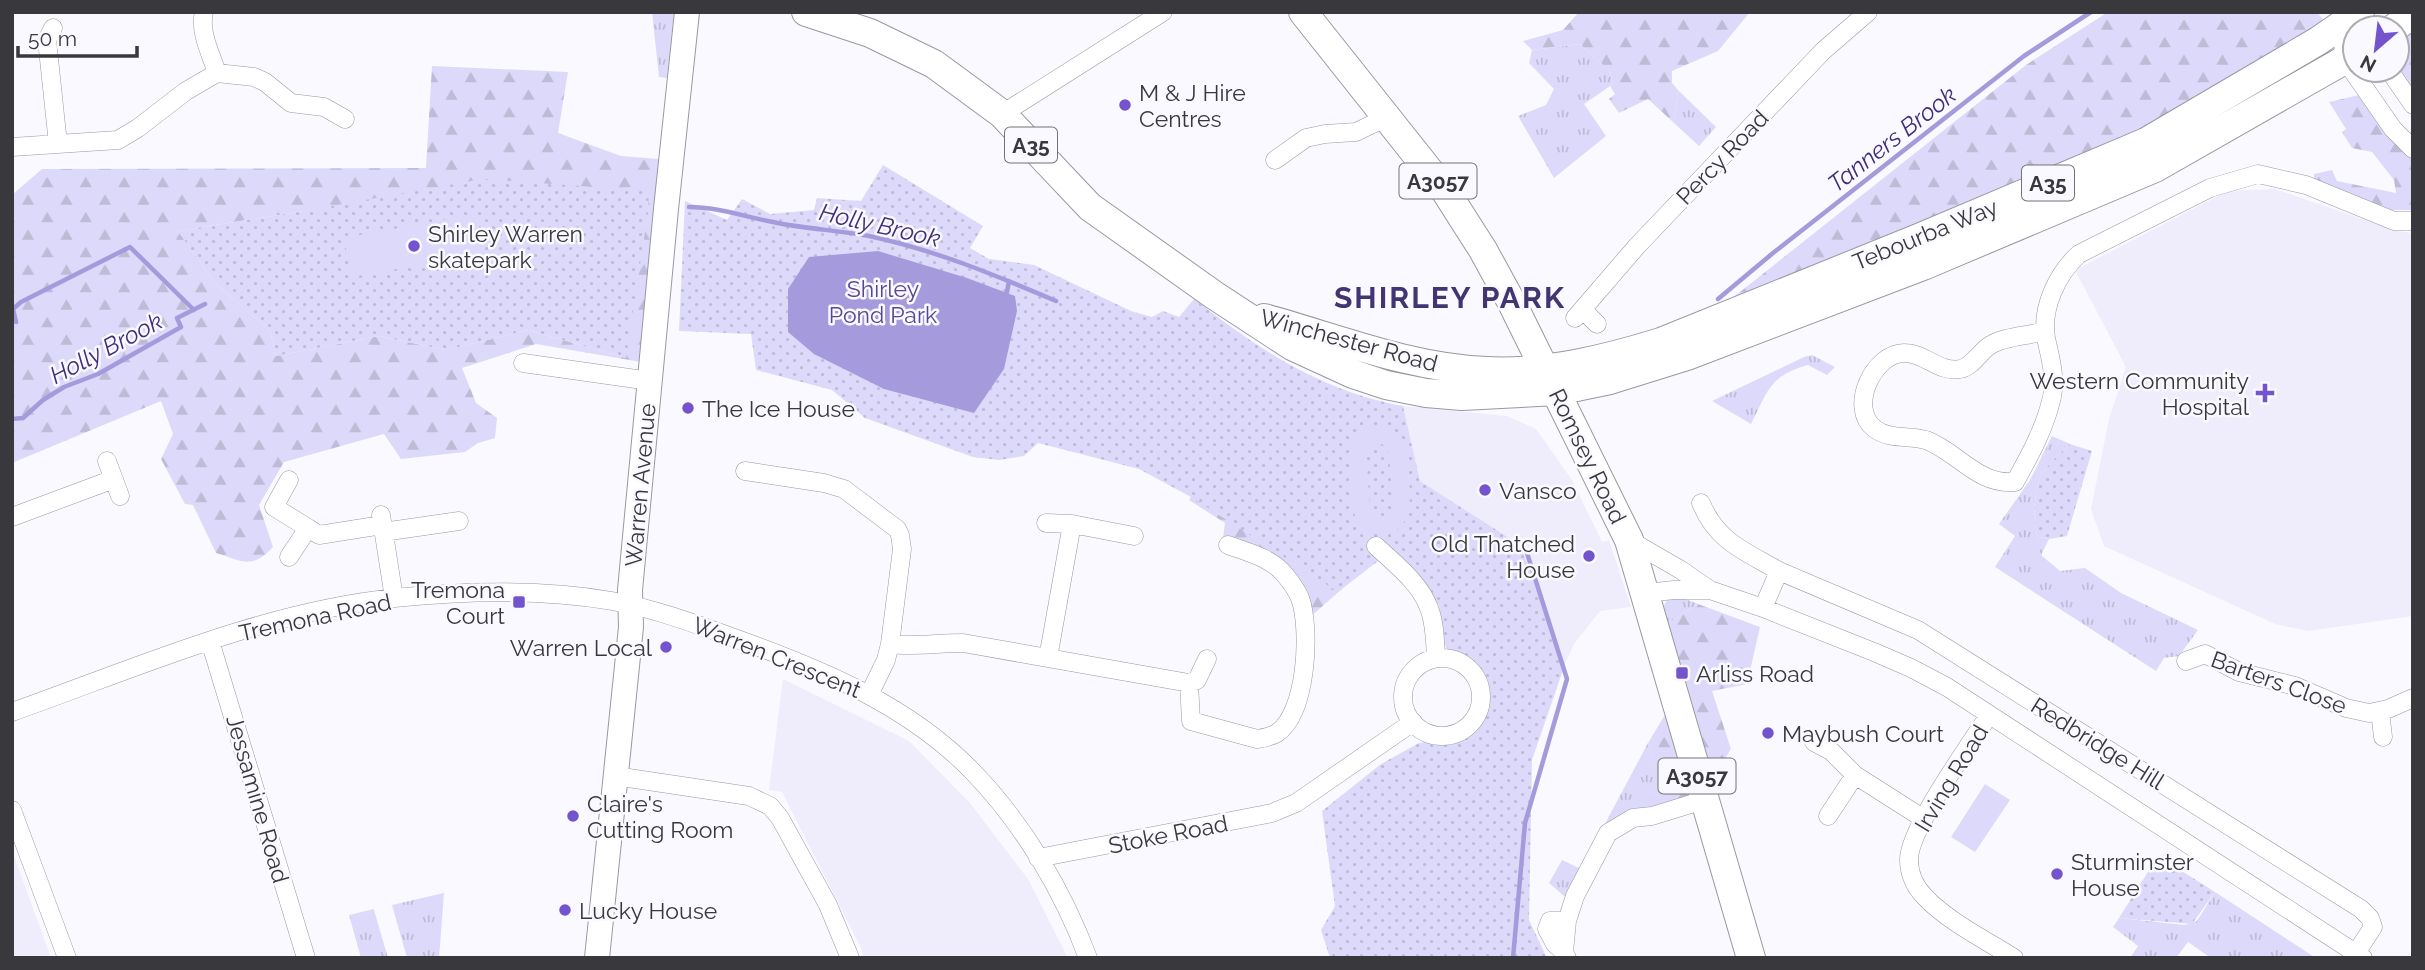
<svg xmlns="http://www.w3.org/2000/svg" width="2425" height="970" font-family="Raleway,sans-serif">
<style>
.built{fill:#efedfb}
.grass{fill:url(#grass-tufts)}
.forest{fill:url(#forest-firs);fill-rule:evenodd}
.park{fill:url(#park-dots)}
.pitch{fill:#ddd9fa;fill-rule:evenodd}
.water{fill:#a59bdc}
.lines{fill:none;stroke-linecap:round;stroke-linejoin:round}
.stream{stroke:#a59bdc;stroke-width:4.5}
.street-casing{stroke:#9998a1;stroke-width:19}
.secondary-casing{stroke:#9998a1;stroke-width:26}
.primary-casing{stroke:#9998a1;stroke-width:30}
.street{stroke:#fff;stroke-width:18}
.secondary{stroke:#fff;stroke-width:24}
.primary{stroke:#fff;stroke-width:28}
.poi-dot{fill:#7354cd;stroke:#faf9ff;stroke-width:2.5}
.labels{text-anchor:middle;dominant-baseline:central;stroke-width:5;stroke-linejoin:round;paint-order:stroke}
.shield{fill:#faf9ff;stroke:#737276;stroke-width:2}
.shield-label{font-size:21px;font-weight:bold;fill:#39383c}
.poi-label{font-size:23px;fill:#39383c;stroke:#faf9ff;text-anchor:start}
.street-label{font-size:23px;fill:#39383c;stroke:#faf9ff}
.park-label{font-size:23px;fill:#584795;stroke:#faf9ff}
.water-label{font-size:24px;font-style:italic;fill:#412e7a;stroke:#faf9ff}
.district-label{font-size:30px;font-weight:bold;letter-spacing:2px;fill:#423571;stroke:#faf9ff}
</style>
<defs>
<pattern id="grass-tufts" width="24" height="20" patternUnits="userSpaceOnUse" patternTransform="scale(1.75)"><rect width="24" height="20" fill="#ddd9fa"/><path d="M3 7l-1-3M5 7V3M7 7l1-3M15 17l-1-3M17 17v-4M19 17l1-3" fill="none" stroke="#bebbd7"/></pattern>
<pattern id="forest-firs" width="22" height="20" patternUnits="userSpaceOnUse" patternTransform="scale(1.75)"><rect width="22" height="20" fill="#ddd9fa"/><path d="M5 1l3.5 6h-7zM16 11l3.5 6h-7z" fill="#bebbd7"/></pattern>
<pattern id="park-dots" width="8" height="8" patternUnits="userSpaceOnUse" patternTransform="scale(1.75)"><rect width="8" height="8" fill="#ddd9fa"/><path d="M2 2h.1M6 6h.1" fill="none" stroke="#bebbd7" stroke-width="1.8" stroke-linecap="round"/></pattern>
</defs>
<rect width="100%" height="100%" fill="#faf9ff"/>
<path class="built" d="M 2275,189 L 2397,231 L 2413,233 L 2413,616 L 2308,631 L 2275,624 L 2104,546 L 2091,509 L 2109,419 L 2126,367 L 2075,270 L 2228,191 Z
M 1403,406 L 1507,416 L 1536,429 L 1572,480 L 1602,542 L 1609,540 L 1631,607 L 1600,611 L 1574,644 L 1565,664 L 1520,545 L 1420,481 Z
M 783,679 L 909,741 L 970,803 L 1028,879 L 1068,958 L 863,958 L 862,950 L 782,792 L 769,790 Z
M 12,850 L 51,958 L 12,958 Z"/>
<path class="grass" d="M 652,12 L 674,12 L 667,78 L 659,77 Z
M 1580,44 L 1610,71 L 1613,84 L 1584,104 L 1606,136 L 1554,178 L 1518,116 L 1546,105 L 1554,89 L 1529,63 L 1532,50 Z
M 1678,90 L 1716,127 L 1699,146 L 1674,123 Z
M 1812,355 L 1835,367 L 1827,375 L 1808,365 C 1769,376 1768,391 1751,424 L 1712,401 L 1804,357 Z
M 2052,436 L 2070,444 C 2061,453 2050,462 2043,472 C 2034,485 2032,523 2038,537 L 2049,539 L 2041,555 L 2060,571 L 2085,568 L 2121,593 L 2198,630 L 2179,656 L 2164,658 L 2156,671 L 1995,567 L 2015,536 L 1999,524 L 2030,480 Z
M 1678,596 L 1698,604 L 1667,624 L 1663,607 L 1669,597 Z
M 1648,743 L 1662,788 L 1652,816 L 1608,833 L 1572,903 L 1549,883 L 1562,860 L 1581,869 Z
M 2215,892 L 2316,958 L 2211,958 L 2188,942 L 2176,958 L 2130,958 L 2138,946 L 2113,927 L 2119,918 L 2185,925 L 2197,921 Z
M 444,893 L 439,958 L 407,958 L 392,905 Z
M 374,909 L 374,910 L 388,958 L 361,958 L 349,915 Z"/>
<path class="forest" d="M 1579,12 L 1750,12 L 1718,51 L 1672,71 L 1672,83 L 1678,90 L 1674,123 L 1648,99 L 1619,113 L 1609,99 L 1615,94 L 1610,86 L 1613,84 L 1610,71 L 1580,44 L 1532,50 L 1523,41 L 1563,30 Z
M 2108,12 L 2317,12 L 2324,21 L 2142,134 L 1716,311 L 2026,65 Z
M 2413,27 L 2413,91 L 2397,70 L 2397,39 Z
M 432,66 L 568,72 L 558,133 L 621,156 L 659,159 L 647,363 L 536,344 L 462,368 L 476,403 L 497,418 L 495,438 L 478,443 L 465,452 L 401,459 L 384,434 L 284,462 L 259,505 L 273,547 C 252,570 242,561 216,553 L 193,505 L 185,504 L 161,459 L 173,434 L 161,401 L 12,463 L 12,195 L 42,169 L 426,168 ZM 304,211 L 626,358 L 528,330 L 446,350 L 379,336 L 276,356 L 270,331 L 214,282 L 178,231 Z
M 2359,95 L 2400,149 L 2413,160 L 2412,210 L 2389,210 L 2314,180 L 2314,174 L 2332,170 L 2337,181 L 2396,193 L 2394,180 L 2372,152 L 2352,148 L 2342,132 L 2346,129 L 2329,102 Z
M 1191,497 L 1243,513 L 1343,588 L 1308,619 L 1265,554 L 1223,538 L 1225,523 L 1189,500 Z
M 1698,604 L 1760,627 L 1747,684 L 1712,691 L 1731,749 L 1713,778 L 1667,624 Z
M 1666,713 L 1690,804 L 1652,816 L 1647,803 L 1661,788 L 1648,743 Z"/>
<path class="park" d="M 883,165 L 983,226 L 970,248 L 989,259 L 1034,265 L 1131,311 L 1152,317 L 1163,311 L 1179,317 L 1194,299 C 1260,350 1319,390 1403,406 L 1420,481 L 1520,545 L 1565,664 L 1532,760 L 1529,920 L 1547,958 L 1330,958 L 1321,930 L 1335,906 L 1322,811 L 1381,764 L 1419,743 L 1456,738 L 1476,726 L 1483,711 L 1486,694 L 1479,676 L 1470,664 L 1448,650 L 1444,643 L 1439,606 L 1419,578 L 1391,551 L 1338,592 L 1191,497 L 1139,469 L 1038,443 L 1024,456 L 999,460 L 973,457 L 865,418 L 832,390 L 756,370 L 751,334 L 679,331 L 685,201 L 727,220 L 742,199 L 770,214 L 814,210 L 817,198 L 861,201 Z
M 482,179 L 649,191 L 648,212 L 626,358 L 528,330 L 446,350 L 379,336 L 276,356 L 270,331 L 214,282 L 178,231 L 304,211 Z
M 2070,444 L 2092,451 L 2067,536 L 2049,539 L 2038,537 C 2032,523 2034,485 2043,472 C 2050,462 2061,453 2070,444 Z
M 2158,856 L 2215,892 L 2192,924 L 2119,918 Z"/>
<path class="pitch" d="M 477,214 L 484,254 L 351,277 L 344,238 Z
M 1376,426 C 1392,428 1401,435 1406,450 C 1407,469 1413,493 1408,512 C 1401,544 1361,540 1353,510 L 1349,453 C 1353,438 1360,429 1376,426 ZM 1380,443 L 1386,447 L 1389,453 L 1393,505 L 1389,514 L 1380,517 L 1372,513 L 1370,507 L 1366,454 L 1371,445 Z
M 1985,784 L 2010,800 L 1975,852 L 1951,837 Z"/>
<path class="water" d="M 878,251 L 967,278 L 1015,296 L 1017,311 L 1004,369 L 974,413 L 884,389 L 814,354 L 788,332 L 788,289 L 809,257 Z"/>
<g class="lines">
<path class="stream" d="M 689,207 C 718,207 745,217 773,222 C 805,229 837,230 869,236 C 935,250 995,275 1056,301
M 1007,292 L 1009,281
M 1718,299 L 1773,253 L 2024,56 L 2091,12
M 16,322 L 13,309 L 21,302 L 130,247 L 194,310
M 12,419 L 23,418 L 43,400 L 64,387 L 98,374 L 181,327 L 177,318 L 205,304
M 1513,958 L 1525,823 L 1567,679 L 1527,553"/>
<g class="street-casing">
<path id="street" d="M 204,12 C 199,32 211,54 217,73
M 2341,26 L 2345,60 L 2393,129 L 2413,149
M 53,28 L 47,40 L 58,144
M 2389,70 L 2413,105
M 1002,114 L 1163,12
M 12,147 L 118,140 L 138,128 L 186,91 L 217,73 L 254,77 L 265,82 L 291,103 L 324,107 L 345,119
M 1275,160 L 1306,138 L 1325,134 L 1356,132 L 1387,117
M 1583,310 L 1597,324
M 1575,318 L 1637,246 L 1823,51 L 1868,12
M 2045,331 C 2028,336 2003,336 1989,346 C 1979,353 1972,367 1960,369 C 1939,373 1925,353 1905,353 C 1874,352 1847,408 1875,429 C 1890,440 1909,435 1926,440 C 1958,452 1977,485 2015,482 C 2030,455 2045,428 2052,397 C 2056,376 2050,357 2046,338 C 2041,308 2057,274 2079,254 L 2210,188 L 2258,174 L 2306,185 L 2394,221 L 2413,221
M 523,363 L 650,381
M 107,461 L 120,496
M 745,471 L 824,483 L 844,489 L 897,529 L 900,535 L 902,549 L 890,644 L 886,660 L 869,695
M 289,480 L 274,507 L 308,528
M 1701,503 C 1717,542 1745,551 1779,571 L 1763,608
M 381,515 L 394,598
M 12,517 L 114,479
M 1046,523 L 1072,524 L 1134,536
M 383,532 L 459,521
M 1629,540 L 1681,570 L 1710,590 L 1763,608 L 1874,652 L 1911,668 L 1947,687 L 2363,958
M 1376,546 C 1396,565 1420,583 1429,608 C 1435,623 1435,642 1436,658
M 289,557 L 308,528 L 319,535 L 382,525
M 1779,571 L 1918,630 L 2361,909 L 2370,918 L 2373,927 L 2356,953
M 1646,593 L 1674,590 L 1710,590
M 210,641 L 306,958
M 890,644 C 914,647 938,643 963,643 L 1189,683 L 1197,680 L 1207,659
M 1048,658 L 1072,524
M1403 697a39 39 0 1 1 78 0a39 39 0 1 1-78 0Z
M 2186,661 L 2205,654 L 2239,672 L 2295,686 L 2346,708 L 2369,713 L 2388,709 L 2413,698
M 1189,683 L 1191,721 L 1257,739 C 1264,738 1271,737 1277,733 C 1307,713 1311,629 1300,598 C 1297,591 1290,581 1285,575 C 1272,558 1247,552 1228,545
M 2380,711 L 2383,737
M 12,712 C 136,668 262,612 394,598 C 463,591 544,589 612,601 C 656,609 696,624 737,639 C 823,670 910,706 974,773 C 1024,825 1063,891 1088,958
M 1989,715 C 1970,745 1910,827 1909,859 C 1909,874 1915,887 1925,897 C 1946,920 1987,941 2014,958
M 1814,742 L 1831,751 L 1855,775 L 1924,819
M 615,776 L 749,796 L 770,806 L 780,818 L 828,905 L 850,958
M 12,810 L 67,958
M 1828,816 L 1855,775
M 1038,858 L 1272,813 L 1296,803 L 1413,722
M 1564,952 L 1555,944 L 1547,929 L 1550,921 L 1567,921
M 1567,958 L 1564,952 L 1567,921 L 1575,896 L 1608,833 L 1633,818 L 1652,816 L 1704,800"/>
</g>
<g class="secondary-casing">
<path id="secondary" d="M 597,958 L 631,627 L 630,590 L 666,209 L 687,12"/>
</g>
<g class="primary-casing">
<path id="primary" d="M 806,12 L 870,33 L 934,64 L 1002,114 L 1090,207 L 1214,295 L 1292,346 L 1353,374 L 1386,385 L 1426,393 L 1462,396 L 1557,391 L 1610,380 L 1687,356 L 1923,266 L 2155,168 L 2355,54
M 1303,12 L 1446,192 L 1483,250 L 1512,303 L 1629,540 L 1751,958
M 2394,28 L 2413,14
M 1264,318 C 1337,338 1410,368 1487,371 C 1545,374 1606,359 1661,342 L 1921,237 L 2146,142 L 2318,41 L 2360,12"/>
</g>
<use href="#street" class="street"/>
<use href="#secondary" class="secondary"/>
<use href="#primary" class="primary"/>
</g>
<g class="poi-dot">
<circle cx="1125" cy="105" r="7"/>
<circle cx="414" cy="246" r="7"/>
<path d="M2261.5 382.5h7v7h7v7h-7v7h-7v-7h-7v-7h7z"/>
<circle cx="688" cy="408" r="7"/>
<circle cx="1485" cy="490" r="7"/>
<circle cx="1589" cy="556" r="7"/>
<rect x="512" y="595" width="14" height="14" rx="3.5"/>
<circle cx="666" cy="647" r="7"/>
<rect x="1675" y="666" width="14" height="14" rx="3.5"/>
<circle cx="1768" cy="733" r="7"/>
<circle cx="573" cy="816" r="7"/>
<circle cx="2057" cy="874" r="7"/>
<circle cx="565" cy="910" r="7"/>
</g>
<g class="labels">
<g class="shield">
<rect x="1005" y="127.5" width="52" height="35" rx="5"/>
<rect x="1399.5" y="163.5" width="77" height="35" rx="5"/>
<rect x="2022" y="165.5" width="52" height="35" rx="5"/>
<rect x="1658.5" y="758.5" width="77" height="35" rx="5"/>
</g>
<g class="shield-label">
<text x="1031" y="145">A35</text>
<text x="1438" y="181">A3057</text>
<text x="2048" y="183">A35</text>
<text x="1697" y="776">A3057</text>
</g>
<g class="poi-label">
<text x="1139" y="92">M &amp; J Hire<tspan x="1139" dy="26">Centres</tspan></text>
<text x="428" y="233">Shirley Warren<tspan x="428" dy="26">skatepark</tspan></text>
<text x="2249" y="380" text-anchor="end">Western Community<tspan x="2249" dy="26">Hospital</tspan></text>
<text x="702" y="408">The Ice House</text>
<text x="1499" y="490">Vansco</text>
<text x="1575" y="543" text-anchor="end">Old Thatched<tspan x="1575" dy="26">House</tspan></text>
<text x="505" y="589" text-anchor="end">Tremona<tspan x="505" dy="26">Court</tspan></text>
<text x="652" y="647" text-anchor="end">Warren Local</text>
<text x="1696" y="673">Arliss Road</text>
<text x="1782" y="733">Maybush Court</text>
<text x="587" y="803">Claire's<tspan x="587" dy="26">Cutting Room</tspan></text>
<text x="2071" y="861">Sturminster<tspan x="2071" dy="26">House</tspan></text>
<text x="579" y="910">Lucky House</text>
</g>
<g class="street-label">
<text transform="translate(1722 157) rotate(-46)">Percy Road</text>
<text transform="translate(1925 234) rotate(-22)">Tebourba Way</text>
<text transform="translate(1349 340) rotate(15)">Winchester Road</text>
<text transform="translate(1588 456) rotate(64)">Romsey Road</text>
<text transform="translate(640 485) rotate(-85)">Warren Avenue</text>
<text transform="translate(315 617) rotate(-12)">Tremona Road</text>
<text transform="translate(777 657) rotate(22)">Warren Crescent</text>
<text transform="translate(2279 682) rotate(20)">Barters Close</text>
<text transform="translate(2098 743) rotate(32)">Redbridge Hill</text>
<text transform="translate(1951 778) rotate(-59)">Irving Road</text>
<text transform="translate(258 799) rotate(74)">Jessamine Road</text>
<text transform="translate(1168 834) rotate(-11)">Stoke Road</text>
</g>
<g class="park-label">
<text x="883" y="288">Shirley<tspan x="883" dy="26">Pond Park</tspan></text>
</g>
<g class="water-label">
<text transform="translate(1892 139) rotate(-38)">Tanners Brook</text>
<text transform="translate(880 225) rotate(13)">Holly Brook</text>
<text transform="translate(106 348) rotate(-28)">Holly Brook</text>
</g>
<g class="district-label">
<text x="1450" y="297">SHIRLEY PARK</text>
</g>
</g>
<rect width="2425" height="970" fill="none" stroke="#39383c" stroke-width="28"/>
<g transform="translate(2376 49) rotate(208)"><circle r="33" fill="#faf9ff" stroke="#adacb1" stroke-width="2"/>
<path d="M0-5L12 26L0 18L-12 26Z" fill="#7354cd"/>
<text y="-10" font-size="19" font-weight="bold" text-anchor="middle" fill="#39383c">N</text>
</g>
<path d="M18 46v10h119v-10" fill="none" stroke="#39383c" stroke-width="3.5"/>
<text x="28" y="46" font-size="21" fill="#39383c" stroke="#faf9ff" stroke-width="5" paint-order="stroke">50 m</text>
</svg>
